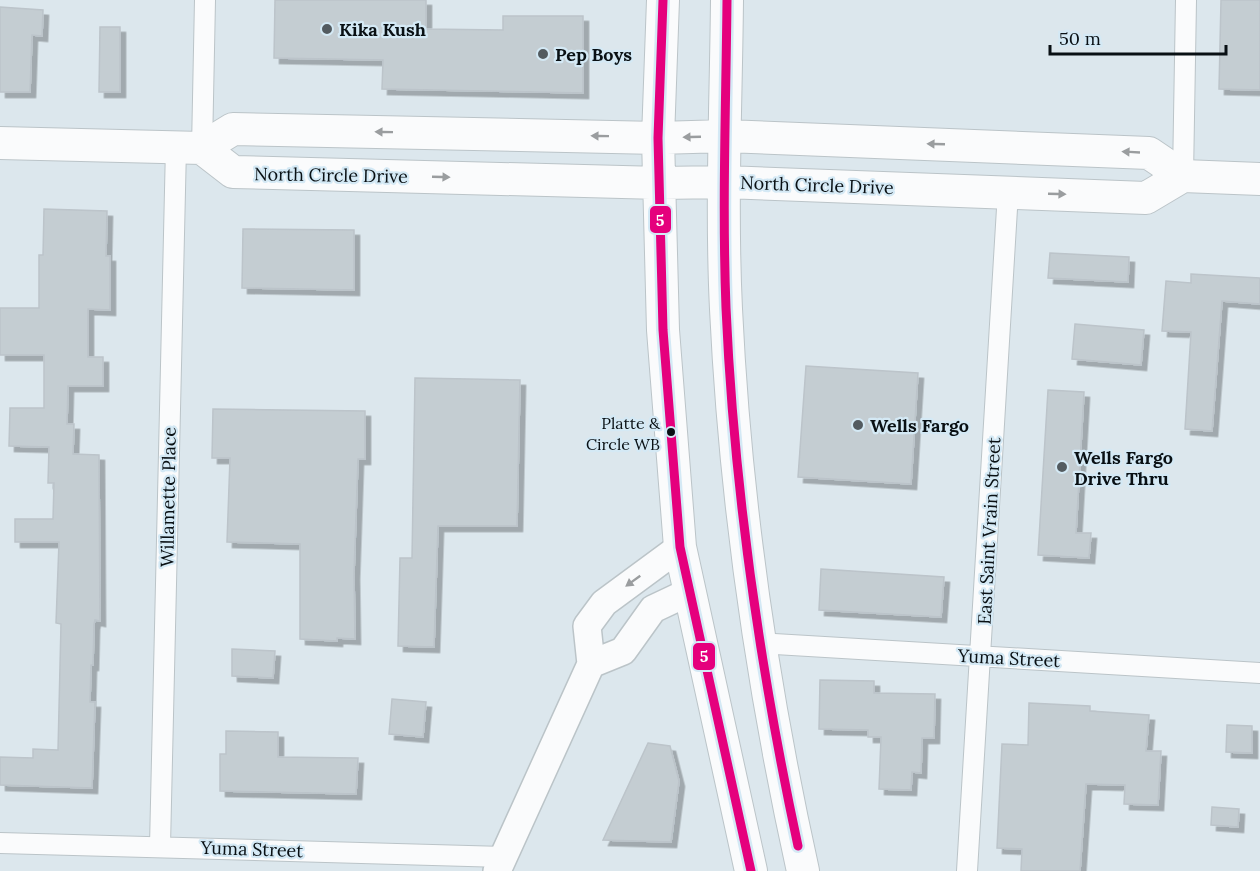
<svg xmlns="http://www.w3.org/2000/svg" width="1260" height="871" font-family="Lora,serif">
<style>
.building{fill:#c4cdd2;stroke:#bcc4ca;stroke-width:1.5;filter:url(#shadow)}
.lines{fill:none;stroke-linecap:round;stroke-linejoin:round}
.street-casing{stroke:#bbc4c8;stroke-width:22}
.secondary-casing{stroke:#bbc4c8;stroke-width:30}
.primary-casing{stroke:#bbc4c8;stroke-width:34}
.street{stroke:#fafbfc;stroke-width:20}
.secondary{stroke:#fafbfc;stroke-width:27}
.primary{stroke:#fafbfc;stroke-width:32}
.bus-1-casing{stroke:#d4e9f5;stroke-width:14}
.bus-1{stroke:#e5007d;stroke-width:9}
.oneway{fill:#9a9d9f}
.poi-dot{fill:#535b60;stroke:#d4e9f5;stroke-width:2}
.bus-dot{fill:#091014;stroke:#d4e9f5;stroke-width:2}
.labels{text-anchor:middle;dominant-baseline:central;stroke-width:4.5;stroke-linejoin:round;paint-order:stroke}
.bus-label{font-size:16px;fill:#091014;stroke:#d4e9f5;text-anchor:end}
.poi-label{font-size:18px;font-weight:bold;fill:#091014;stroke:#d4e9f5;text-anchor:start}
.street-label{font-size:18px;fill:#091014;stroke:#d4e9f5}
.line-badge{stroke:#d4e9f5;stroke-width:2}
.badge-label{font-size:16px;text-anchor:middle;font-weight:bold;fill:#fff}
</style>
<defs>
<filter id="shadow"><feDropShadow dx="5.5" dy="5.5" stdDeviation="0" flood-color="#0004"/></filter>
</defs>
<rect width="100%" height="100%" fill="#dce7ed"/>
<path class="building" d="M 275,0 L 426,0 L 426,29 L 503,30 L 503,16 L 583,16 L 583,93 L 382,89 L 383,60 L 274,58 Z
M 1221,0 L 1260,0 L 1260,90 L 1219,89 Z
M 0,7 L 43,10 L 42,36 L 32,35 L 30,92 L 0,92 Z
M 100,27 L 120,27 L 120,92 L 99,92 Z
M 44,209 L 107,211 L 106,256 L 110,256 L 110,310 L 88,309 L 88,357 L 103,357 L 103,386 L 68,386 L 67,424 L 74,424 L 73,454 L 99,455 L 100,621 L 95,620 L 94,624 L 93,665 L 91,665 L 90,702 L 95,702 L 92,788 L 0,785 L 0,757 L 33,758 L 33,749 L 58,750 L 61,624 L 56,623 L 59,542 L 15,542 L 15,519 L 53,519 L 54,483 L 48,483 L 49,447 L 9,446 L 10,408 L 44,408 L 44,355 L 0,355 L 0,308 L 39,308 L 39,255 L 43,255 Z
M 243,229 L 354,230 L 354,290 L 242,288 Z
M 1050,253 L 1129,257 L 1128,282 L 1048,278 Z
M 1191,274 L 1260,278 L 1260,304 L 1222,301 L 1212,431 L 1185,429 L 1191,332 L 1162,331 L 1166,281 L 1191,283 Z
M 1075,324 L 1144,330 L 1141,365 L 1072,359 Z
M 806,366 L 918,373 L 911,484 L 798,477 Z
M 415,378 L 520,380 L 517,526 L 438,526 L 434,647 L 398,646 L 400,558 L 412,558 Z
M 1048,390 L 1084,392 L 1076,533 L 1091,533 L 1089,558 L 1038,555 Z
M 213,409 L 365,411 L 365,459 L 358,459 L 354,574 L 355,639 L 337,638 L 337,641 L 300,639 L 300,544 L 227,542 L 230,458 L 212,458 Z
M 821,569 L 944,577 L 941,617 L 819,610 Z
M 232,649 L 275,651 L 273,678 L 232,676 Z
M 820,680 L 874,681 L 874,693 L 935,694 L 934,738 L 922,738 L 921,773 L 912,772 L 911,790 L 879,789 L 881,737 L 868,737 L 868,730 L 819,729 Z
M 392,699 L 426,702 L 423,737 L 389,734 Z
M 1029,703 L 1090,706 L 1090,711 L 1149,715 L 1146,751 L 1161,751 L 1158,805 L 1124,804 L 1125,785 L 1086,784 L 1080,871 L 1021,871 L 1022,849 L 997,848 L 1002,744 L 1028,745 Z
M 1227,725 L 1252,726 L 1252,753 L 1226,752 Z
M 226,731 L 278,732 L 278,757 L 358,758 L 356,794 L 220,791 L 220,754 L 226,754 Z
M 648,743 L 670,746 L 679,781 L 671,842 L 603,840 Z
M 1212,807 L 1239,809 L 1238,827 L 1211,825 Z"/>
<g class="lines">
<g class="street-casing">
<path id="street" d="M 202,148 L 205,0
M 1183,176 L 1186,0
M 759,643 L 1260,673
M 0,843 L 504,857
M 160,846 L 176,147
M 967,871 L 1008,192"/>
</g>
<g class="secondary-casing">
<path id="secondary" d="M 591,664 L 623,651 L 653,609 L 689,592
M 497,871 L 591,664 L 587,626 L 604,603 L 680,547"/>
</g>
<g class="primary-casing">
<path id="primary" d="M 663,0 L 658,138 L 663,330 L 680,547 L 751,871
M 727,0 C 726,103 721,206 726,309 C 735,498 762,686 803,871
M 0,143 L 202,148 L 233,129 L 658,138 L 726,136 L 1149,153 L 1183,176 L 1260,179
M 202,148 L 233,172 L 660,183 L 725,182 L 1146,198 L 1183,176"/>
</g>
<use href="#street" class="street"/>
<use href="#secondary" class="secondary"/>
<use href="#primary" class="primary"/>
<g class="bus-1-casing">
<path id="bus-1" d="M 663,0 L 658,138 L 663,330 L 680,547 L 751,871
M 727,0 C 726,103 722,205 726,308 C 734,489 760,669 798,846"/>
</g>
<use href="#bus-1" class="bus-1"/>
</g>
<defs><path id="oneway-solid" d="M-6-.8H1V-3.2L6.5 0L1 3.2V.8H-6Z" transform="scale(1.5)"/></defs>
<g class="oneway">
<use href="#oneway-solid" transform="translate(384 132) rotate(-179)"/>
<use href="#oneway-solid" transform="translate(600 136) rotate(-179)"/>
<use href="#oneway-solid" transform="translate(692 137) rotate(178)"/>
<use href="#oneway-solid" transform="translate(936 144) rotate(-178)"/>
<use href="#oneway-solid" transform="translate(1131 152) rotate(-177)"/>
<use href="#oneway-solid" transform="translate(441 177) rotate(2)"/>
<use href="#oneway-solid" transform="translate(1057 194) rotate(2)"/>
<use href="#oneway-solid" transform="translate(633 581) rotate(144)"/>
</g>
<g class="poi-dot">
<circle cx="327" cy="29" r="6"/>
<circle cx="543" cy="54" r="6"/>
<circle cx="858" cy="425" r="6"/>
<circle cx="1062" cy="467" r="6"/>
</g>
<circle class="bus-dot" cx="671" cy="432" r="5"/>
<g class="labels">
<g class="bus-label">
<text x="660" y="423">Platte &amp;<tspan x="660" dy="21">Circle WB</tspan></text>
</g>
<g class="poi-label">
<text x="339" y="29">Kika Kush</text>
<text x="555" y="54">Pep Boys</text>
<text x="870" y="425">Wells Fargo</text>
<text x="1074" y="457">Wells Fargo<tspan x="1074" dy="21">Drive Thru</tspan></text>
</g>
<g class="street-label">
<text transform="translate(331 175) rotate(1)">North Circle Drive</text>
<text transform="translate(817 185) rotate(2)">North Circle Drive</text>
<text transform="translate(168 497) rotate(-89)">Willamette Place</text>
<text transform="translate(989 531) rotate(-87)">East Saint Vrain Street</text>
<text transform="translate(1009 658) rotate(3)">Yuma Street</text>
<text transform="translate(252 849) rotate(2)">Yuma Street</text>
</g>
</g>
<g class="line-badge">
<rect x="649" y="205" width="23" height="29" rx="6" fill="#e5007d"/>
<rect x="692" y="642" width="24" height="29" rx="6" fill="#e5007d"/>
</g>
<g class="badge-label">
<text x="660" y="226">5</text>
<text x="704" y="662">5</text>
</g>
<path d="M1050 45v9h176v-9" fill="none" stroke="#091014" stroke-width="3"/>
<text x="1059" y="45" font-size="18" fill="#091014" stroke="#d4e9f5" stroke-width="4.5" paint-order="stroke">50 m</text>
</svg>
